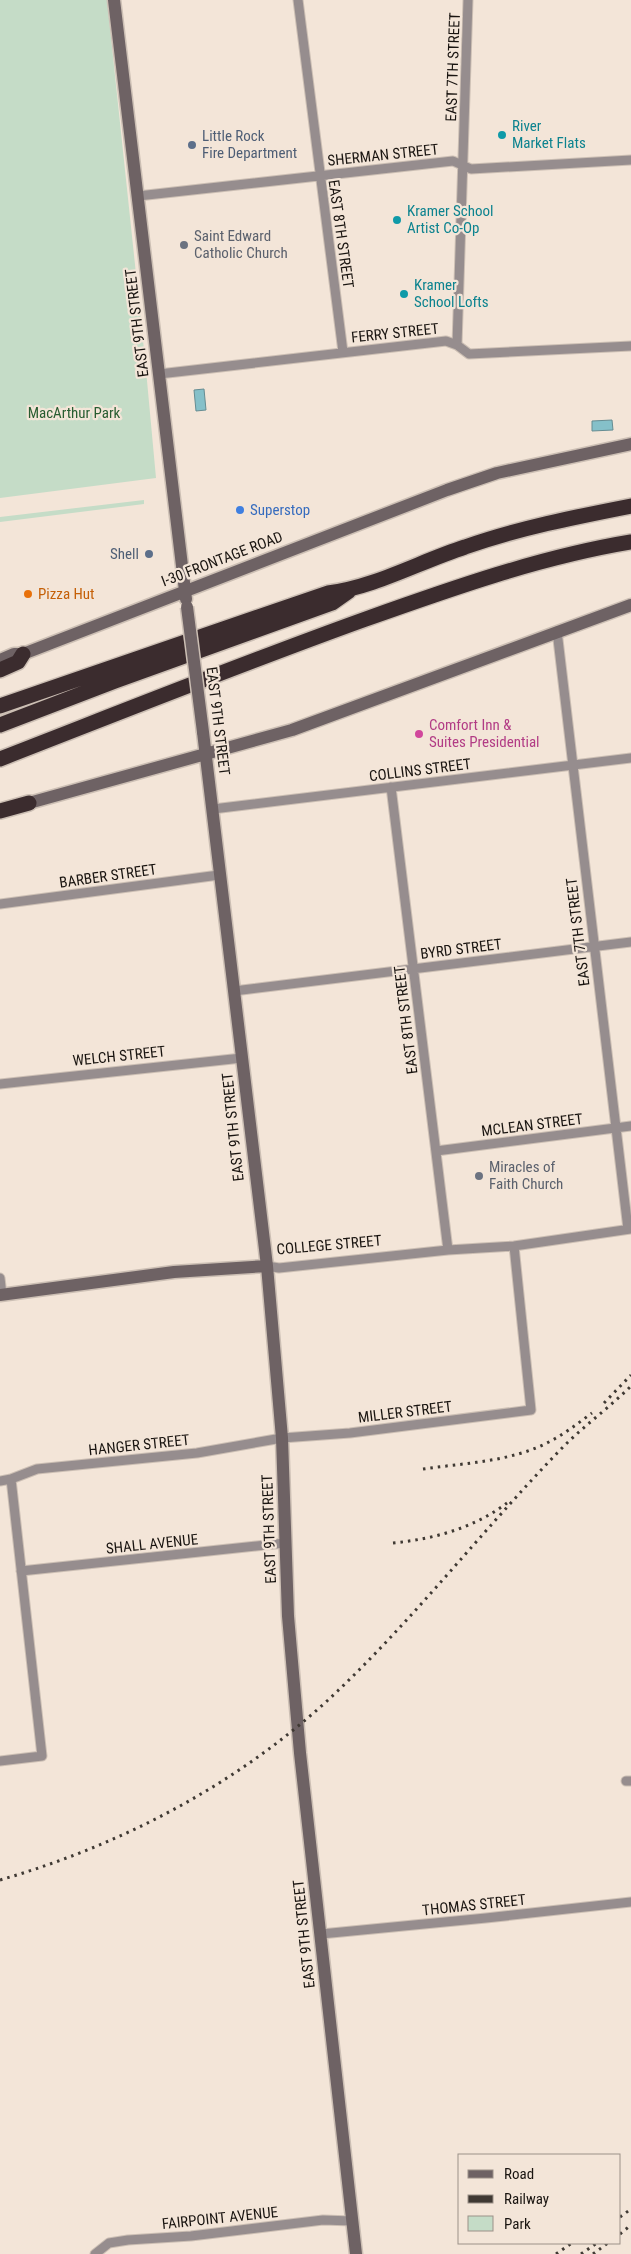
<svg xmlns="http://www.w3.org/2000/svg" width="631" height="2254" font-family="'Roboto Condensed',sans-serif">
<style>
.green{fill:#c5dcc7}
.water{fill:#85c0c9;stroke:#658c92}
.lines{fill:none;stroke-linecap:round;stroke-linejoin:round}
.minor-casing{stroke:#ccbfb4;stroke-width:11}
.secondary-casing{stroke:#ccbfb4;stroke-width:15}
.motorway-casing{stroke:#ccbfb4;stroke-width:18}
.minor{stroke:#968d8e;stroke-width:9}
.secondary{stroke:#6e6264;stroke-width:12}
.motorway{stroke:#3b2c2e;stroke-width:15}
.rail{stroke:#3f3933;stroke-width:3;stroke-dasharray:2.5 5;stroke-linecap:butt}
.secondary-bridge-casing{stroke:#ccbfb4;stroke-width:15;stroke-linecap:butt}
.secondary-bridge{stroke:#6e6264;stroke-width:12}
.culture-dot{fill:#0f9aa8;stroke:#f3e5d8;stroke-width:2}
.service-dot{fill:#5c6f8a;stroke:#f3e5d8;stroke-width:2}
.worship-dot{fill:#6b7280;stroke:#f3e5d8;stroke-width:2}
.shop-dot{fill:#3f7fe0;stroke:#f3e5d8;stroke-width:2}
.food-dot{fill:#e8710a;stroke:#f3e5d8;stroke-width:2}
.hotel-dot{fill:#d1479c;stroke:#f3e5d8;stroke-width:2}
.labels{text-anchor:middle;dominant-baseline:central;stroke-width:4.5;stroke-linejoin:round;paint-order:stroke}
.street-label{font-size:15px;fill:#191410;stroke:#f3e5d8}
.culture-label{font-size:15px;fill:#0d838f;stroke:#f3e5d8;text-anchor:start}
.service-label{font-size:15px;fill:#4e5e75;stroke:#f3e5d8;text-anchor:start}
.worship-label{font-size:15px;fill:#5b616d;stroke:#f3e5d8;text-anchor:start}
.park-label{font-size:15px;fill:#285d31;stroke:#f3e5d8}
.shop-label{font-size:15px;fill:#366cbe;stroke:#f3e5d8;text-anchor:start}
.food-label{font-size:15px;fill:#c56008;stroke:#f3e5d8;text-anchor:start}
.hotel-label{font-size:15px;fill:#b23c85;stroke:#f3e5d8;text-anchor:start}
</style>
<rect width="100%" height="100%" fill="#f3e5d8"/>
<path class="green" d="M 0,0 L 107,0 L 145,359 L 156,478 L 0,498 Z
M 144,500 L 144,504 L 0,522 L 0,517 Z"/>
<path class="water" d="M 204,389 L 206,410 L 196,411 L 194,390 Z
M 612,420 L 613,430 L 592,431 L 592,421 Z"/>
<g class="lines">
<g class="minor-casing">
<path id="minor" d="M 298,0 L 343,352
M 138,196 L 453,161 L 471,169 L 631,160
M 457,345 L 468,0
M 159,374 L 446,341 L 457,345 L 469,354 L 631,346
M 557,631 L 628,1229
M 391,787 L 448,1250
M 213,809 L 631,758
M 0,904 L 219,875
M 234,991 L 631,942
M 0,1084 L 242,1058
M 436,1151 L 631,1126
M 267,1266 L 279,1268 L 448,1250 L 514,1246 L 631,1229
M 0,1278 L 2,1295
M 0,1481 L 11,1479 L 37,1469 L 197,1453 L 282,1438 L 350,1433 L 531,1410 L 514,1246
M 21,1571 L 285,1543
M 0,1761 L 42,1756 L 11,1479
M 626,1781 L 631,1781
M 321,1934 L 486,1918 L 631,1902
M 95,2254 L 109,2243 L 128,2240 L 191,2236 L 323,2220 L 352,2221"/>
</g>
<g class="secondary-casing">
<path id="secondary" d="M 114,0 L 186,599
M 0,660 L 14,654 L 23,654 L 447,490 L 497,473 L 631,444
M 203,732 L 267,1266 L 282,1438 L 288,1616 L 300,1753 L 356,2254
M 29,803 L 292,730 L 631,605
M 0,1295 L 174,1272 L 267,1266"/>
</g>
<g class="motorway-casing">
<path id="motorway" d="M 0,670 L 18,662 L 23,654
M 0,706 L 328,593 C 375,587 419,562 465,547 C 519,528 575,517 631,506
M 0,725 L 115,681 L 332,603 L 349,591
M 0,759 C 121,712 241,664 363,620 C 450,589 540,557 631,542
M 0,811 L 29,803"/>
</g>
<use href="#minor" class="minor"/>
<use href="#secondary" class="secondary"/>
<use href="#motorway" class="motorway"/>
<path class="rail" d="M 604,1403 L 631,1375
M 423,1469 C 464,1463 509,1462 547,1443 C 563,1435 577,1424 592,1413
M 393,1543 C 434,1539 474,1528 507,1503
M 0,1880 C 121,1845 234,1786 327,1701 C 412,1622 483,1529 564,1446 C 585,1425 610,1407 631,1386
M 620,2217 L 631,2209
M 620,2234 L 631,2225
M 556,2254 L 572,2243
M 581,2254 L 597,2243
M 593,2254 L 608,2243"/>
<g class="secondary-bridge-casing">
<path id="secondary-bridge" d="M 187,607 L 203,732"/>
</g>
<use href="#secondary-bridge" class="secondary-bridge"/>
</g>
<g class="culture-dot">
<circle cx="502" cy="135" r="5"/>
<circle cx="397" cy="220" r="5"/>
<circle cx="404" cy="294" r="5"/>
</g>
<g class="service-dot">
<circle cx="192" cy="145" r="5"/>
<circle cx="149" cy="554" r="5"/>
</g>
<g class="worship-dot">
<circle cx="184" cy="245" r="5"/>
<circle cx="479" cy="1176" r="5"/>
</g>
<circle class="shop-dot" cx="240" cy="510" r="5"/>
<circle class="food-dot" cx="28" cy="594" r="5"/>
<circle class="hotel-dot" cx="419" cy="734" r="5"/>
<g class="labels">
<g class="street-label">
<text transform="translate(453 67) rotate(-88)">EAST 7TH STREET</text>
<text transform="translate(383 155) rotate(-6)">SHERMAN STREET</text>
<text transform="translate(341 234) rotate(82)">EAST 8TH STREET</text>
<text transform="translate(137 323) rotate(-97)">EAST 9TH STREET</text>
<text transform="translate(395 333) rotate(-6)">FERRY STREET</text>
<text transform="translate(222 559) rotate(-21)">I-30 FRONTAGE ROAD</text>
<text transform="translate(218 721) rotate(83)">EAST 9TH STREET</text>
<text transform="translate(420 770) rotate(-7)">COLLINS STREET</text>
<text transform="translate(108 876) rotate(-8)">BARBER STREET</text>
<text transform="translate(578 932) rotate(-97)">EAST 7TH STREET</text>
<text transform="translate(461 949) rotate(-7)">BYRD STREET</text>
<text transform="translate(406 1020) rotate(-97)">EAST 8TH STREET</text>
<text transform="translate(119 1056) rotate(-6)">WELCH STREET</text>
<text transform="translate(532 1125) rotate(-7)">MCLEAN STREET</text>
<text transform="translate(233 1127) rotate(-96)">EAST 9TH STREET</text>
<text transform="translate(329 1245) rotate(-5)">COLLEGE STREET</text>
<text transform="translate(405 1412) rotate(-7)">MILLER STREET</text>
<text transform="translate(139 1445) rotate(-6)">HANGER STREET</text>
<text transform="translate(269 1529) rotate(-92)">EAST 9TH STREET</text>
<text transform="translate(152 1544) rotate(-6)">SHALL AVENUE</text>
<text transform="translate(474 1905) rotate(-6)">THOMAS STREET</text>
<text transform="translate(304 1934) rotate(-96)">EAST 9TH STREET</text>
<text transform="translate(220 2218) rotate(-6)">FAIRPOINT AVENUE</text>
</g>
<g class="culture-label">
<text x="512" y="126">River<tspan x="512" dy="17">Market Flats</tspan></text>
<text x="407" y="211">Kramer School<tspan x="407" dy="17">Artist Co-Op</tspan></text>
<text x="414" y="285">Kramer<tspan x="414" dy="17">School Lofts</tspan></text>
</g>
<g class="service-label">
<text x="202" y="136">Little Rock<tspan x="202" dy="17">Fire Department</tspan></text>
<text x="139" y="554" text-anchor="end">Shell</text>
</g>
<g class="worship-label">
<text x="194" y="236">Saint Edward<tspan x="194" dy="17">Catholic Church</tspan></text>
<text x="489" y="1167">Miracles of<tspan x="489" dy="17">Faith Church</tspan></text>
</g>
<g class="park-label">
<text x="74" y="413">MacArthur Park</text>
</g>
<g class="shop-label">
<text x="250" y="510">Superstop</text>
</g>
<g class="food-label">
<text x="38" y="594">Pizza Hut</text>
</g>
<g class="hotel-label">
<text x="429" y="725">Comfort Inn &amp;<tspan x="429" dy="17">Suites Presidential</tspan></text>
</g>
</g>
<rect x="458" y="2154" width="162" height="90" fill="#f3e5d8" stroke="#9c9188"/>
<rect x="468" y="2170" width="25" height="8" fill="#6e6264" stroke="#9c9188"/>
<text x="504" y="2179" font-size="15" fill="#191410">Road</text>
<rect x="468" y="2195" width="25" height="8" fill="#3f3933" stroke="#9c9188"/>
<text x="504" y="2204" font-size="15" fill="#191410">Railway</text>
<rect x="468" y="2216" width="25" height="15" fill="#c5dcc7" stroke="#9c9188"/>
<text x="504" y="2229" font-size="15" fill="#191410">Park</text>
</svg>
